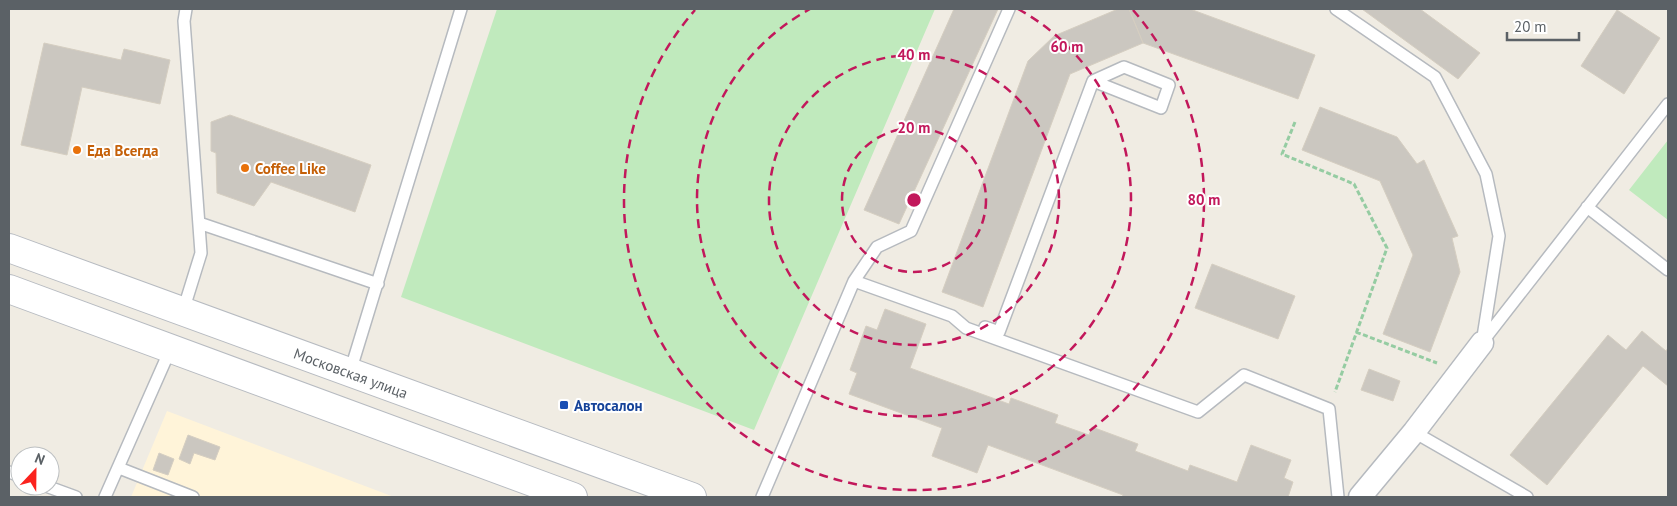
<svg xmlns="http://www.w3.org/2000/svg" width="1677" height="506" font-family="'PT Sans',sans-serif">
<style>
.commercial{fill:#fff4d9}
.green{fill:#c0eabd}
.building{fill:#cbc7c0;stroke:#d5cec1}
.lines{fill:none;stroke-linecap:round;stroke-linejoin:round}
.lane-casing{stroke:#b6babf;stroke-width:14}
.street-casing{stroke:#b6babf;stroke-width:25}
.secondary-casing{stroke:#b7bbc1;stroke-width:30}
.path{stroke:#95cca2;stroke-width:3;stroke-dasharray:5 2.5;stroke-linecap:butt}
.lane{stroke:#fff;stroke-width:11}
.street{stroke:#fff;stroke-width:22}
.secondary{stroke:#fff;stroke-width:28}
.ring{fill:none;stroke:#c2185b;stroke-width:2.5;stroke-dasharray:9 6}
.food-dot{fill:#e8710a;stroke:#fff;stroke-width:2}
.transit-dot{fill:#1a4fb4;stroke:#fff;stroke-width:2}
.labels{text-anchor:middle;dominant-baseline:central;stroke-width:4;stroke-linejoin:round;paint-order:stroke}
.food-label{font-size:15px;font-weight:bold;fill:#c56008;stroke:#fff;text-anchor:start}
.street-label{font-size:15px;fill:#5b6166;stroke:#fff}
.transit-label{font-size:15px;font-weight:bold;fill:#164399;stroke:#fff;text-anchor:start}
.centre{fill:#c2185b;stroke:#fff;stroke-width:2.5}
.ring-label{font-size:15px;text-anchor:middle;font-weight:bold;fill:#c2185b;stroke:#fff;stroke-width:4;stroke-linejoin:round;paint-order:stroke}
</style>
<rect width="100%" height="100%" fill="#f0ece3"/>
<path class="commercial" d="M 167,411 L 394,497 L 131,497 Z"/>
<path class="green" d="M 497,9 L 935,9 L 754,430 L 401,297 Z
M 1668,140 L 1668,220 L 1629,190 Z"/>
<path class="building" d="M 954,9 L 998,9 L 899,224 L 864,210 Z
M 1118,9 L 1129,9 L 1143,43 L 1070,74 L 983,307 L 942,292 L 1028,61 L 1054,36 Z
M 1129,9 L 1190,9 L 1315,55 L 1298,99 L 1143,43 Z
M 1362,9 L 1420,9 L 1480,53 L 1458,79 Z
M 1617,10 L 1660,38 L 1624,94 L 1581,66 Z
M 44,43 L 121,60 L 124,49 L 170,60 L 160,104 L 82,87 L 67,155 L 21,145 Z
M 1320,107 L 1397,137 L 1417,164 L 1424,160 L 1458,236 L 1452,238 L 1460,272 L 1430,352 L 1383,334 L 1413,255 L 1380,181 L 1302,150 Z
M 230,115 L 371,165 L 355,212 L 271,182 L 254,206 L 217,193 L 216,153 L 211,151 L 211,122 Z
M 1212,264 L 1295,296 L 1278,339 L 1195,308 Z
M 885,309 L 926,324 L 910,368 L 1009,404 L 1011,398 L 1058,415 L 1055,423 L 1089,435 L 1092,427 L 1138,444 L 1135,451 L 1188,471 L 1190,465 L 1237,482 L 1251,445 L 1291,460 L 1284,478 L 1293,482 L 1288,497 L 1122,497 L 1123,495 L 988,445 L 977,473 L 932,456 L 942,428 L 849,394 L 857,373 L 850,370 L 866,326 L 877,330 Z
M 1642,331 L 1666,351 L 1668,348 L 1668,386 L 1643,366 L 1547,485 L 1510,455 L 1608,335 L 1626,350 Z
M 1369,369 L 1400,381 L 1393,401 L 1361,390 Z
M 188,435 L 220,447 L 215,460 L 194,453 L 190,464 L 179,459 Z
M 159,453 L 174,459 L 168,475 L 153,470 Z"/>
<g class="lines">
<g class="lane-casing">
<path id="lane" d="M 1336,9 L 1435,77 L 1486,174 L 1499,236 L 1482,343
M 1587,207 L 1668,270
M 199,223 L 378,284
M 854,281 L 952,316 L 966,328 L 1198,412 L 1244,375 L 1329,409 L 1338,497
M 183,311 L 201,253 L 184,21 L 186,9
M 985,327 L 999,332 L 1093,81 L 1161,108 L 1169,85 L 1124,67 L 1093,81
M 1483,341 L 1668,104
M 350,372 L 461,9
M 1414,432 L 1527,497
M 119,468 L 193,497
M 9,472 L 20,476
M 46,486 L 76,497
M 105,497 L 170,350
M 762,497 L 854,281 L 877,247 L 911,231 L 1009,9"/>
</g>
<g class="street-casing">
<path id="street" d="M 1360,497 L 1414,432 L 1482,343"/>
</g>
<g class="secondary-casing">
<g id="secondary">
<path id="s1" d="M 9,248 L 692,497"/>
<path d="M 9,289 L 573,497"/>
</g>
</g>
<path class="path" d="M 1295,122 L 1282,154 L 1354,184 L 1387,248 L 1335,392
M 1356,332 L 1437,363"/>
<use href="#lane" class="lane"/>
<use href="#street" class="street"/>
<use href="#secondary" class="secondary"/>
</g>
<g class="ring">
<circle cx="914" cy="200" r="72"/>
<circle cx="914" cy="200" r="145"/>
<path d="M1018 9A217 217 0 1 1 810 9"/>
<path d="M1133 10A290 290 0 1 1 695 10"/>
</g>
<g class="food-dot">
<circle cx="77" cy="150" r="5"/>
<circle cx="245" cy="168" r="5"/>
</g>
<rect class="transit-dot" x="559" y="400" width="10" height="10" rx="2.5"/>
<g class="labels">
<g class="food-label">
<text x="87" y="150">Еда Всегда</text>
<text x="255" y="168">Coffee Like</text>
</g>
<g class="street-label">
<text stroke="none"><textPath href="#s1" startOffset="364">Московская улица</textPath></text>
</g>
<g class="transit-label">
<text x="574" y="405">Автосалон</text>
</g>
</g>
<circle cx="914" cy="200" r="8" class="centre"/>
<g class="ring-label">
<text x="1067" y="52">60 m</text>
<text x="914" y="60">40 m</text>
<text x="914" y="133">20 m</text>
<text x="1204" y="205">80 m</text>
</g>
<rect width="1677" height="506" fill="none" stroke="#5b6166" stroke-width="20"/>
<g transform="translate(35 471) rotate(22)"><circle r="24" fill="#ffffff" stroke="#bdc0c2"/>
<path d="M0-4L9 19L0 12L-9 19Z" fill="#fb231e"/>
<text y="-8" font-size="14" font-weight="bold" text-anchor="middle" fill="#5b6166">N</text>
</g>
<path d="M1507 32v8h72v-8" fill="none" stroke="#5b6166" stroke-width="2.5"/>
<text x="1514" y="32" font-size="15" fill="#5b6166" stroke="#ffffff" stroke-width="4" paint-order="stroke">20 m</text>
</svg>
